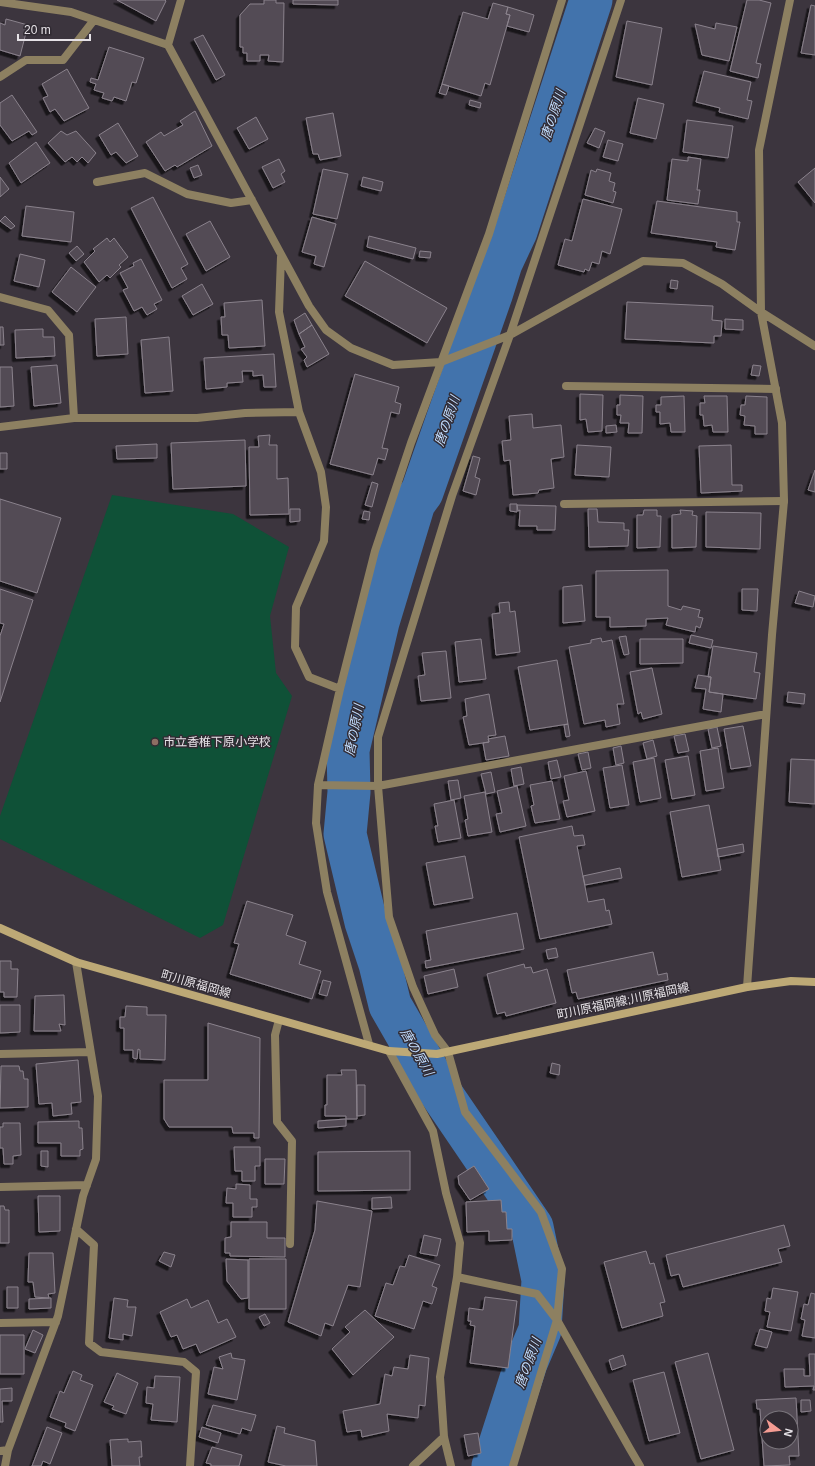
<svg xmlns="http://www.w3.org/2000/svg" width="815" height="1466" font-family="Helvetica,'Noto Sans JP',sans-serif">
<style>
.green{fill:#0f5137}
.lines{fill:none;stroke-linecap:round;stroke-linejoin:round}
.river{stroke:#4273ac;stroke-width:43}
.building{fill:#534b55;stroke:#8a828c;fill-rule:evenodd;filter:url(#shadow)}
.service{stroke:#8d8061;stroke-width:8}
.minor{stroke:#8d8061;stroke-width:8}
.secondary{stroke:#bda976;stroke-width:8}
.education-dot{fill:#8d6e63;stroke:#312b33;stroke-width:1.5}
.labels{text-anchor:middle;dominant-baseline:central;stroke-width:3;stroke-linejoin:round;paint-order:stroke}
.poi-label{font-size:12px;fill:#e6e2e7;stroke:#312b33;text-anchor:start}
.street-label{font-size:12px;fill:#e6e2e7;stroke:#312b33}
.water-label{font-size:13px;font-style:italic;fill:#c2ddfe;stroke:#312b33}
</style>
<defs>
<filter id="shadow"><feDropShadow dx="-3.5" dy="3.5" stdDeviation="0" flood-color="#0009"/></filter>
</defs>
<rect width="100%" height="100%" fill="#3c353e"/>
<path class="green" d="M 112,495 L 233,514 L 289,547 L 270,616 L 276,673 L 292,696 L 223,925 L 200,938 L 0,839 L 0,816 Z"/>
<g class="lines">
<path class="river" d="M 493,1466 L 526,1363 L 540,1330 L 543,1280 L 532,1227 L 440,1092 L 390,1005 L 380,964 L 366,922 L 345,834 L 349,792 L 348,750 L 378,622 L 414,503 L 422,492 L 491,295 L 501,263 L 516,231 L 591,0"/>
</g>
<path class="building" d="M 117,0 L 165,0 L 166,1 L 156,21 Z
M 264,0 L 276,0 L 276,3 L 284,3 L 283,62 L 268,61 L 269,55 L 260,55 L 260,61 L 247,61 L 247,53 L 243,53 L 243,47 L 240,47 L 240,15 L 250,4 L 264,4 Z
M 293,0 L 338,0 L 338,5 L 293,4 Z
M 747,0 L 759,0 L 771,3 L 756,63 L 761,64 L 758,78 L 730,71 Z
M 493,3 L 508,7 L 506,14 L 510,15 L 490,85 L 485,83 L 481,96 L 442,84 L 463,12 L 488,19 Z
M 811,5 L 815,6 L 815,55 L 801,53 Z
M 508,7 L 534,15 L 529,32 L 507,26 L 510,15 L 506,14 Z
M 6,19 L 28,25 L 20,56 L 0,50 L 0,23 L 5,25 Z
M 627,21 L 662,28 L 652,85 L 616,77 Z
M 716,23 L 737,27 L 729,61 L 702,55 L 695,24 L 715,29 Z
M 203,35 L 225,75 L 216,80 L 194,39 Z
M 109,47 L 144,58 L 136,83 L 132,82 L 126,101 L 114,97 L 112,101 L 102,98 L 104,93 L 94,90 L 96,84 L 90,82 L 91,78 L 98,80 Z
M 67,69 L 89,108 L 64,121 L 55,109 L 50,112 L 43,98 L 48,96 L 42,84 Z
M 704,71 L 751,82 L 747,100 L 752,101 L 748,119 L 719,112 L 720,108 L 696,102 Z
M 442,84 L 449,86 L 446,95 L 439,93 Z
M 12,95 L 37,132 L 32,135 L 29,131 L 12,141 L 0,125 L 0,103 Z
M 638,98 L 664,104 L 656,139 L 630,133 Z
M 470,100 L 481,103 L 480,108 L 469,105 Z
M 195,111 L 212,146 L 177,167 L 175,165 L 165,171 L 146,142 L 161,132 L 164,136 L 183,125 L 180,121 Z
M 333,113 L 341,156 L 320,160 L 318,154 L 313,154 L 306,118 Z
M 256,117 L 268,139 L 249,149 L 237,128 Z
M 687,120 L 733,126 L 728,158 L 683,152 Z
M 118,123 L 138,156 L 126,163 L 116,152 L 111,155 L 99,135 Z
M 595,128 L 605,132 L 599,148 L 587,143 Z
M 61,131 L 67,135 L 76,131 L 96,153 L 88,163 L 82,157 L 77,162 L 72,157 L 65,162 L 48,143 Z
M 608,140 L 623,144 L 618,161 L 603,157 Z
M 36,142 L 50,163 L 21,183 L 9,163 Z
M 688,157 L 701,159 L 697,190 L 700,190 L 698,204 L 667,200 L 672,159 L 688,161 Z
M 279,159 L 285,171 L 281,174 L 285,182 L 273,188 L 262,167 Z
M 198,165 L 202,175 L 194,178 L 190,168 Z
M 815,168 L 815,203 L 798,182 Z
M 323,169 L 348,174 L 337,219 L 313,214 Z
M 597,169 L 611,173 L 609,181 L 615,183 L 613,191 L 616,192 L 613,203 L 585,195 L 591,170 L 596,172 Z
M 0,177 L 9,189 L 0,197 Z
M 363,177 L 383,182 L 381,191 L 361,186 Z
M 153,197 L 188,264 L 181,268 L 187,279 L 172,288 L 131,208 Z
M 583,199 L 622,209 L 610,254 L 602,251 L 599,264 L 592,262 L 589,271 L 585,269 L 584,272 L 558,265 L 565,239 L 572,241 Z
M 657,201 L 737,212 L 737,222 L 740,222 L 735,250 L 716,247 L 717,242 L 651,233 Z
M 26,206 L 74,212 L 71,242 L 22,236 Z
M 5,216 L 15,226 L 11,229 L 0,221 Z
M 312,217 L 336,224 L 324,267 L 314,264 L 316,256 L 302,252 Z
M 210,221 L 230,257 L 206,271 L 186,234 Z
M 369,236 L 416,248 L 413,259 L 367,247 Z
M 107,238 L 110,242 L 114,238 L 128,257 L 119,265 L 121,267 L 110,278 L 107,275 L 99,282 L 84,262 L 95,251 L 93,249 Z
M 77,246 L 84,254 L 76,261 L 69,253 Z
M 420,251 L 431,252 L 430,258 L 419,257 Z
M 20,254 L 45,260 L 39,287 L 14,281 Z
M 141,259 L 162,300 L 154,304 L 157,309 L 147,315 L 142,307 L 134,311 L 123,290 L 128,288 L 120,273 L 134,266 L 133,263 Z
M 365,261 L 447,308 L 427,343 L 345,296 Z
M 71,267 L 96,287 L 77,312 L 52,292 Z
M 671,280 L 678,281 L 677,289 L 670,288 Z
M 202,284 L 213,304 L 193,315 L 182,296 Z
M 262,300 L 265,346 L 229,348 L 228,335 L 222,335 L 221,317 L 225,317 L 224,303 Z
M 627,302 L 713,306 L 712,320 L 722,321 L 721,336 L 714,336 L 714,343 L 625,339 Z
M 305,313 L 312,325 L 299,334 L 294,320 Z
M 126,317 L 128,354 L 97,356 L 95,319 Z
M 725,319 L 743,320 L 743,330 L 725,329 Z
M 312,325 L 329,354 L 307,367 L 304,360 L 307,357 L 301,349 L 305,347 L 299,334 Z
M 0,327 L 3,327 L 4,345 L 0,345 Z
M 43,329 L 43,337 L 54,337 L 55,356 L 16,358 L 15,330 Z
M 169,337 L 173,391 L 145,393 L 141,340 Z
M 274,354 L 276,387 L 264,387 L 263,375 L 253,376 L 253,371 L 242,371 L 243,382 L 227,383 L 227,387 L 206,389 L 204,358 Z
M 57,365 L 61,403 L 34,406 L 31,367 Z
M 753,365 L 761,366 L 759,376 L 751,375 Z
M 0,367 L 12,367 L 14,406 L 0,407 Z
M 355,374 L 399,387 L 395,402 L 401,404 L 399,414 L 391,412 L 382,448 L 388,449 L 385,460 L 378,458 L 373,475 L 330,464 Z
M 580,394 L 603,395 L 602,431 L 588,432 L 586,419 L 580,420 Z
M 620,395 L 643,396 L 642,433 L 628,433 L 629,423 L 620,423 L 621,415 L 617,415 L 617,405 L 620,405 Z
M 684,396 L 685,432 L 671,432 L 670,423 L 660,424 L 660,412 L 656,412 L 656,405 L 661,405 L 661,397 Z
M 704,396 L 727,396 L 728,432 L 713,432 L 712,425 L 704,426 L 703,415 L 700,415 L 700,403 L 705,403 Z
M 746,396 L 767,397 L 767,434 L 755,434 L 755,426 L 744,425 L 745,416 L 740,415 L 741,405 L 745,405 Z
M 532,414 L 533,428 L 561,425 L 564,457 L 551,459 L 554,488 L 539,490 L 538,493 L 513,495 L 510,460 L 504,461 L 502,441 L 511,440 L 509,416 Z
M 616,425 L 617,432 L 606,433 L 606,426 Z
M 270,435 L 269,445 L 277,445 L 277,479 L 288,478 L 289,514 L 250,515 L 249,447 L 259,447 L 258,436 Z
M 245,440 L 246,486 L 173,489 L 171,443 Z
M 157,444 L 157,458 L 117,459 L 116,446 Z
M 577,445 L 611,447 L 609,477 L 575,475 Z
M 731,445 L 732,485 L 742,485 L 742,491 L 701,493 L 699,446 Z
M 0,453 L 7,453 L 7,469 L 0,469 Z
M 473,456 L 480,458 L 475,477 L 480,479 L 476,495 L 463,491 Z
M 815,470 L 815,492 L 808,490 Z
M 372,482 L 378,484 L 372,507 L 365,505 Z
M 0,499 L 61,518 L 37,593 L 0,581 Z
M 510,504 L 517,504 L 517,512 L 510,511 Z
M 517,505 L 556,506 L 555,530 L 537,530 L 537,526 L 519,526 L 520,510 L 518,511 Z
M 290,509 L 300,509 L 300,521 L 290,522 Z
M 588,509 L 597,509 L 598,522 L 624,523 L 624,530 L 629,530 L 628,546 L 589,547 Z
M 644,510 L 657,510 L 657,516 L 661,516 L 660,547 L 637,548 L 637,515 L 643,515 Z
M 680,510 L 693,511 L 692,515 L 697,516 L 696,547 L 672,548 L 672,515 L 681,514 Z
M 364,511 L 370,512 L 369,520 L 362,519 Z
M 706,512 L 761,513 L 760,549 L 706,547 Z
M 668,570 L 668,606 L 681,610 L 683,606 L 700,610 L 698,617 L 703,618 L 700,628 L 696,626 L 695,632 L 666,625 L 668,618 L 646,619 L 646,626 L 610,627 L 610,617 L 596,617 L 596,571 Z
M 582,585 L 585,621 L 563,623 L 563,587 Z
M 0,589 L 33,600 L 0,702 L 0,636 L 4,624 L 0,623 Z
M 742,589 L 758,589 L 757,611 L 742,610 Z
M 799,591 L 815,596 L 813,607 L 795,603 Z
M 509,602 L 510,612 L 515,611 L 520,652 L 496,655 L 492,614 L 500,613 L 499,603 Z
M 691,635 L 713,640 L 711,648 L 689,643 Z
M 626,636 L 629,654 L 624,655 L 619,637 Z
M 601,638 L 602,642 L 612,640 L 624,704 L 617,704 L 620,724 L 606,727 L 605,720 L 584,724 L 569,647 L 591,643 L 591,640 Z
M 481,639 L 486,679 L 459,682 L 455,642 Z
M 640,639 L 683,639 L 683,663 L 640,664 Z
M 713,646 L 757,653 L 754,672 L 760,673 L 756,699 L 709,692 L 711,677 L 708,677 Z
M 446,651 L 451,698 L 421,701 L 418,676 L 425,675 L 422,653 Z
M 557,660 L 568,724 L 530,730 L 518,667 Z
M 652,668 L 662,714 L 643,719 L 641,712 L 638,714 L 630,672 Z
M 698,675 L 711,677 L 709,692 L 723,694 L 721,712 L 703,709 L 706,689 L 695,688 Z
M 788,692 L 805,694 L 804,704 L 787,702 Z
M 489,694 L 496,735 L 488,736 L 489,742 L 469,745 L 463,717 L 467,716 L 465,699 Z
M 568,724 L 570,736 L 566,737 L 564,725 Z
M 743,726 L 751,766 L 731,769 L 724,729 Z
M 717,727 L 721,746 L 712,748 L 708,729 Z
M 685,734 L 689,751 L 678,753 L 674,736 Z
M 505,736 L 509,756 L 486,760 L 483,743 L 489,742 L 488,739 Z
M 653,740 L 657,756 L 647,759 L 643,743 Z
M 621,746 L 624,763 L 616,765 L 613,748 Z
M 718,748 L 724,788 L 706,791 L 700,751 Z
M 588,752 L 591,768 L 582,770 L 578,754 Z
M 688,756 L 695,795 L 672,799 L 665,760 Z
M 654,758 L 661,798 L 640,802 L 633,762 Z
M 791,759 L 815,760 L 815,804 L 789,802 Z
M 557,760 L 561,777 L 551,779 L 548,762 Z
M 622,765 L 629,805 L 610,808 L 603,768 Z
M 521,767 L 524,784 L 514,786 L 511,769 Z
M 586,771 L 595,811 L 567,817 L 563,801 L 569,800 L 564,776 Z
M 491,772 L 495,792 L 486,794 L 481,774 Z
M 458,780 L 461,798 L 451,800 L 448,781 Z
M 552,781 L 560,819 L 535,823 L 531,806 L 534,805 L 530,785 Z
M 517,786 L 526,826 L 500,832 L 496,814 L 502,813 L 497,791 Z
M 485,792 L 492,832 L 468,836 L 465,820 L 468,819 L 464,796 Z
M 454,800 L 461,838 L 438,842 L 435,826 L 438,826 L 434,804 Z
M 709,805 L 721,870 L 682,877 L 670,812 Z
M 572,826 L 574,836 L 583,835 L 585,845 L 577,846 L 588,902 L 604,899 L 606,911 L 609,910 L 612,924 L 540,939 L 519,837 Z
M 743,844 L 744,852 L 718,857 L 717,849 Z
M 465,856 L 473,898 L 434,905 L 426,863 Z
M 620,868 L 622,878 L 585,885 L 583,876 Z
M 247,901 L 293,915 L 286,935 L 306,942 L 299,964 L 321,971 L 312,999 L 230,974 L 239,944 L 234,943 Z
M 517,913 L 524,949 L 426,968 L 425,961 L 431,960 L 426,931 Z
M 556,948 L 558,957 L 548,959 L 546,950 Z
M 653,952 L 658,975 L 667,973 L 668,980 L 578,999 L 576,992 L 572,993 L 567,970 Z
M 0,961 L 11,961 L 11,969 L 18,969 L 17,997 L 4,997 L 4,992 L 0,992 Z
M 524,964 L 525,968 L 531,967 L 533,973 L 547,969 L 556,1003 L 506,1016 L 505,1012 L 497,1014 L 487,974 Z
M 454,969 L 458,987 L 428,994 L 424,976 Z
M 323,980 L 331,982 L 327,996 L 319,994 Z
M 64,995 L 65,1025 L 59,1024 L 61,1031 L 34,1031 L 35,996 Z
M 0,1005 L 20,1005 L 20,1032 L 0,1033 Z
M 126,1006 L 147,1007 L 147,1015 L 166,1015 L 165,1060 L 140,1059 L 140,1050 L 138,1049 L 137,1059 L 133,1058 L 133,1050 L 124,1050 L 124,1028 L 120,1028 L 120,1017 L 125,1017 Z
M 208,1023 L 260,1038 L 259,1138 L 254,1138 L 254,1133 L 233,1133 L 232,1127 L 169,1127 L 164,1119 L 164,1080 L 208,1080 Z
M 78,1060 L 81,1102 L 71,1103 L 72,1114 L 53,1116 L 52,1103 L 39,1104 L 36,1064 Z
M 552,1063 L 560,1065 L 559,1075 L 550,1073 Z
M 1,1066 L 19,1066 L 20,1071 L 23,1071 L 24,1079 L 28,1079 L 28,1107 L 0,1108 Z
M 341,1070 L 356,1070 L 357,1119 L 346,1119 L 346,1116 L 325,1116 L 325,1105 L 327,1105 L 327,1075 L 342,1075 Z
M 357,1085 L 365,1085 L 365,1115 L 357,1116 Z
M 346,1119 L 346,1126 L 318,1128 L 318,1121 Z
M 79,1121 L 79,1128 L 82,1128 L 83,1149 L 80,1150 L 80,1156 L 61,1156 L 61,1143 L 38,1143 L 38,1122 Z
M 3,1123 L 20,1123 L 21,1155 L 13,1156 L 13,1164 L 4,1164 L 3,1148 L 0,1148 L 0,1127 L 3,1127 Z
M 234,1147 L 260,1147 L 260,1166 L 255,1166 L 255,1181 L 242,1181 L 242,1171 L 235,1171 Z
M 41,1151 L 48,1151 L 48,1167 L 41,1166 Z
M 410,1151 L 410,1190 L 318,1191 L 318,1152 Z
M 265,1159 L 285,1159 L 284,1184 L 265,1184 Z
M 474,1166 L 489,1189 L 470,1200 L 459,1184 L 458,1176 Z
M 236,1184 L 250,1185 L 250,1199 L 257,1199 L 257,1207 L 252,1207 L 252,1217 L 233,1217 L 233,1203 L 226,1203 L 227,1188 L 236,1189 Z
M 38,1196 L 60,1196 L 60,1231 L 39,1232 Z
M 391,1197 L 392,1208 L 372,1209 L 372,1198 Z
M 501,1200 L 502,1212 L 506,1212 L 507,1229 L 512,1229 L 512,1240 L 489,1241 L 489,1231 L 467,1232 L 466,1202 Z
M 317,1201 L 372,1211 L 360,1287 L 348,1285 L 333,1326 L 325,1323 L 321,1336 L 288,1322 L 315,1230 Z
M 0,1206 L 4,1206 L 5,1210 L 9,1210 L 9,1243 L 0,1243 Z
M 231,1222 L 267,1222 L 267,1238 L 285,1238 L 285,1257 L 230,1256 L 230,1253 L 225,1253 L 225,1238 L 231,1237 Z
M 784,1225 L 790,1246 L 778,1249 L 782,1262 L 683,1287 L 679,1274 L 671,1276 L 666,1255 Z
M 424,1235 L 441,1239 L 437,1256 L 420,1253 Z
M 646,1251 L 650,1264 L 654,1263 L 665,1302 L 660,1303 L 663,1316 L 622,1328 L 604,1262 Z
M 164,1252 L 175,1255 L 171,1267 L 159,1261 Z
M 29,1253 L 53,1253 L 55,1293 L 48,1294 L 49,1298 L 35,1297 L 33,1282 L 28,1282 Z
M 409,1255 L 440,1265 L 432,1286 L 437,1288 L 432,1304 L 423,1301 L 414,1329 L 375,1316 L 386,1283 L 393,1285 L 400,1266 L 405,1267 Z
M 226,1259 L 248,1260 L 248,1298 L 241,1299 L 227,1281 Z
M 249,1259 L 286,1259 L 286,1309 L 249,1309 Z
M 7,1287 L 18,1287 L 18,1308 L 7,1308 Z
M 773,1288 L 798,1292 L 791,1331 L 767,1327 L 770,1312 L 765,1311 L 767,1298 L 771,1299 Z
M 811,1293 L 815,1294 L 815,1338 L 802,1336 L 805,1320 L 801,1319 L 804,1304 L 808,1305 Z
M 485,1297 L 517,1301 L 508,1368 L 470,1363 L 475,1326 L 470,1325 L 471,1321 L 468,1321 L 469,1308 L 483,1310 Z
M 51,1298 L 51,1308 L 29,1309 L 29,1299 Z
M 114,1298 L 128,1300 L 127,1307 L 136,1307 L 132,1336 L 123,1334 L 123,1340 L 109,1338 Z
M 187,1299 L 191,1308 L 208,1300 L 218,1323 L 227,1319 L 236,1337 L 200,1353 L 196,1344 L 183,1349 L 177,1335 L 171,1337 L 160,1312 Z
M 365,1310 L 394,1337 L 353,1375 L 332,1349 L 350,1332 L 345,1327 Z
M 265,1314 L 270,1323 L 264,1326 L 259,1317 Z
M 760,1329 L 772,1332 L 767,1348 L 755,1345 Z
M 33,1330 L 43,1335 L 35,1353 L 25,1349 Z
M 0,1335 L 24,1335 L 24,1374 L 0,1374 Z
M 231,1353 L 232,1358 L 245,1360 L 237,1400 L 208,1394 L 214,1367 L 223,1369 L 219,1357 Z
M 708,1353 L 734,1450 L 701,1459 L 675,1362 Z
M 809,1354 L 815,1354 L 815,1390 L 813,1390 L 814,1386 L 785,1387 L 784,1369 L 804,1369 L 804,1376 L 810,1376 Z
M 410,1355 L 429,1358 L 425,1406 L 419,1405 L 418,1418 L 387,1414 L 389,1431 L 362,1437 L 361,1430 L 347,1432 L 343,1411 L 380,1404 L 385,1374 L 392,1376 L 394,1367 L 408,1369 Z
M 623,1355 L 626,1365 L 612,1370 L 609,1360 Z
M 73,1371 L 82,1375 L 80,1380 L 93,1385 L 75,1431 L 65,1427 L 66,1423 L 50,1417 L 60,1391 L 64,1393 Z
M 664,1372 L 680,1433 L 649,1441 L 633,1380 Z
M 117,1373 L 138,1383 L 126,1414 L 112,1409 L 114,1406 L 104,1402 Z
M 155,1376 L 180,1377 L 177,1422 L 151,1420 L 153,1404 L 146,1403 L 147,1387 L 154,1388 Z
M 12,1388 L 12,1401 L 2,1401 L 3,1422 L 0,1422 L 0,1389 Z
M 796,1398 L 799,1456 L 789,1456 L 790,1465 L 764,1466 L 760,1409 L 757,1409 L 756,1400 ZM 767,1418 L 791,1418 L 791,1442 L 767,1442 Z
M 801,1400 L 810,1400 L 811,1411 L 801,1412 Z
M 213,1405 L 256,1415 L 251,1431 L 242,1428 L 240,1434 L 206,1425 Z
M 277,1426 L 285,1428 L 284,1433 L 315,1441 L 317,1466 L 286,1466 L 268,1462 Z
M 47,1427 L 62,1433 L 50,1464 L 43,1461 L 41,1466 L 32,1466 Z
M 202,1427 L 221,1433 L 218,1443 L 199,1437 Z
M 478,1433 L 481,1453 L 468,1456 L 464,1435 Z
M 128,1439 L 128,1442 L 141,1441 L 142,1457 L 139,1457 L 140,1466 L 112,1466 L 110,1440 Z
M 212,1447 L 242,1455 L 239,1466 L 211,1466 L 211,1464 L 206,1463 Z"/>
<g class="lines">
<path class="service" d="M 566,386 L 776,389
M 564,504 L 784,501"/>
<path class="minor" d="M 0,2 L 71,12 L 168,45 L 309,306 L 326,330 L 351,348 L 393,365 L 441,362 L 510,335 L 643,261 L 683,263 L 722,284 L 761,312 L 815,346
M 168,45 L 181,0
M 0,77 L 26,60 L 63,60 L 94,20
M 97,182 L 145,173 L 187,194 L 231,203 L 252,200
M 0,297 L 48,310 L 69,335 L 74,418
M 299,412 L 321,472 L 326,507 L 324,541 L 296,607 L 295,647 L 309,677 L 340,689
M 0,427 L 74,418 L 197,418 L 245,413 L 299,412 L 279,312 L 281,257
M 318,785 L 378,786 L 766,714
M 747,987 L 772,635 L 784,501 L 782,423 L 761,312 L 759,150 L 790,0
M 279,1020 L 275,1035 L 277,1122 L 292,1141 L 290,1244
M 369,1044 L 327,892 L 316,823 L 318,785 L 340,689 L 375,551 L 411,443 L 489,234 L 562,0
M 389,1051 L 433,1131 L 446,1193 L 460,1243 L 457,1277 L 440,1377 L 444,1437 L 451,1466
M 0,1054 L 90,1052
M 0,1187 L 87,1185
M 76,1229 L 94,1245 L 89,1343 L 101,1352 L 184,1362 L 196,1372 L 190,1466
M 457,1277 L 537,1294 L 557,1320 L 630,1449 L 640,1466
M 0,1323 L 56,1322
M 0,1451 L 8,1450 L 58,1316 L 83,1196 L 96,1159 L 98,1096 L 76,962
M 5,1466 L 8,1450
M 413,1466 L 444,1437
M 513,1466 L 557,1320 L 562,1269 L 541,1212 L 465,1112 L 448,1052 L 435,1035 L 413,987 L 389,917 L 378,786 L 378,737 L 452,496 L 510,335 L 621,0"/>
<path class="secondary" d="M 0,928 L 76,962 L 389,1051 L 437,1054 L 747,987 L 791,981 L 815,982"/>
</g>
<circle class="education-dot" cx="155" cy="742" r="4"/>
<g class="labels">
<g class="poi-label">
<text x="163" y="742">市立香椎下原小学校</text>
</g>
<g class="street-label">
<text transform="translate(196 984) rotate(16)">町川原福岡線</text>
<text transform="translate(623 1001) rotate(-12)">町川原福岡線;川原福岡線</text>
</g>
<g class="water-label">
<text transform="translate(553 115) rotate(-72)">唐の原川</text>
<text transform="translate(447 421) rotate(-71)">唐の原川</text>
<text transform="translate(354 730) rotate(-79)">唐の原川</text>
<text transform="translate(417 1052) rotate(60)">唐の原川</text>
<text transform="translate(528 1363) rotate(-70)">唐の原川</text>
</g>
</g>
<g transform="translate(779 1430) rotate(105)"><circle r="19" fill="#312b33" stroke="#79747b"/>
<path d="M0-3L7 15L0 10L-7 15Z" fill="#f59c93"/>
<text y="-6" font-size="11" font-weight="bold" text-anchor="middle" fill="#e6e2e7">N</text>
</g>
<path d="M18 34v6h72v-6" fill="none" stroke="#e6e2e7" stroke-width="2"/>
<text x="24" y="34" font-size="12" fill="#e6e2e7" stroke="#312b33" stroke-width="3" paint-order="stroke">20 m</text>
</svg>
